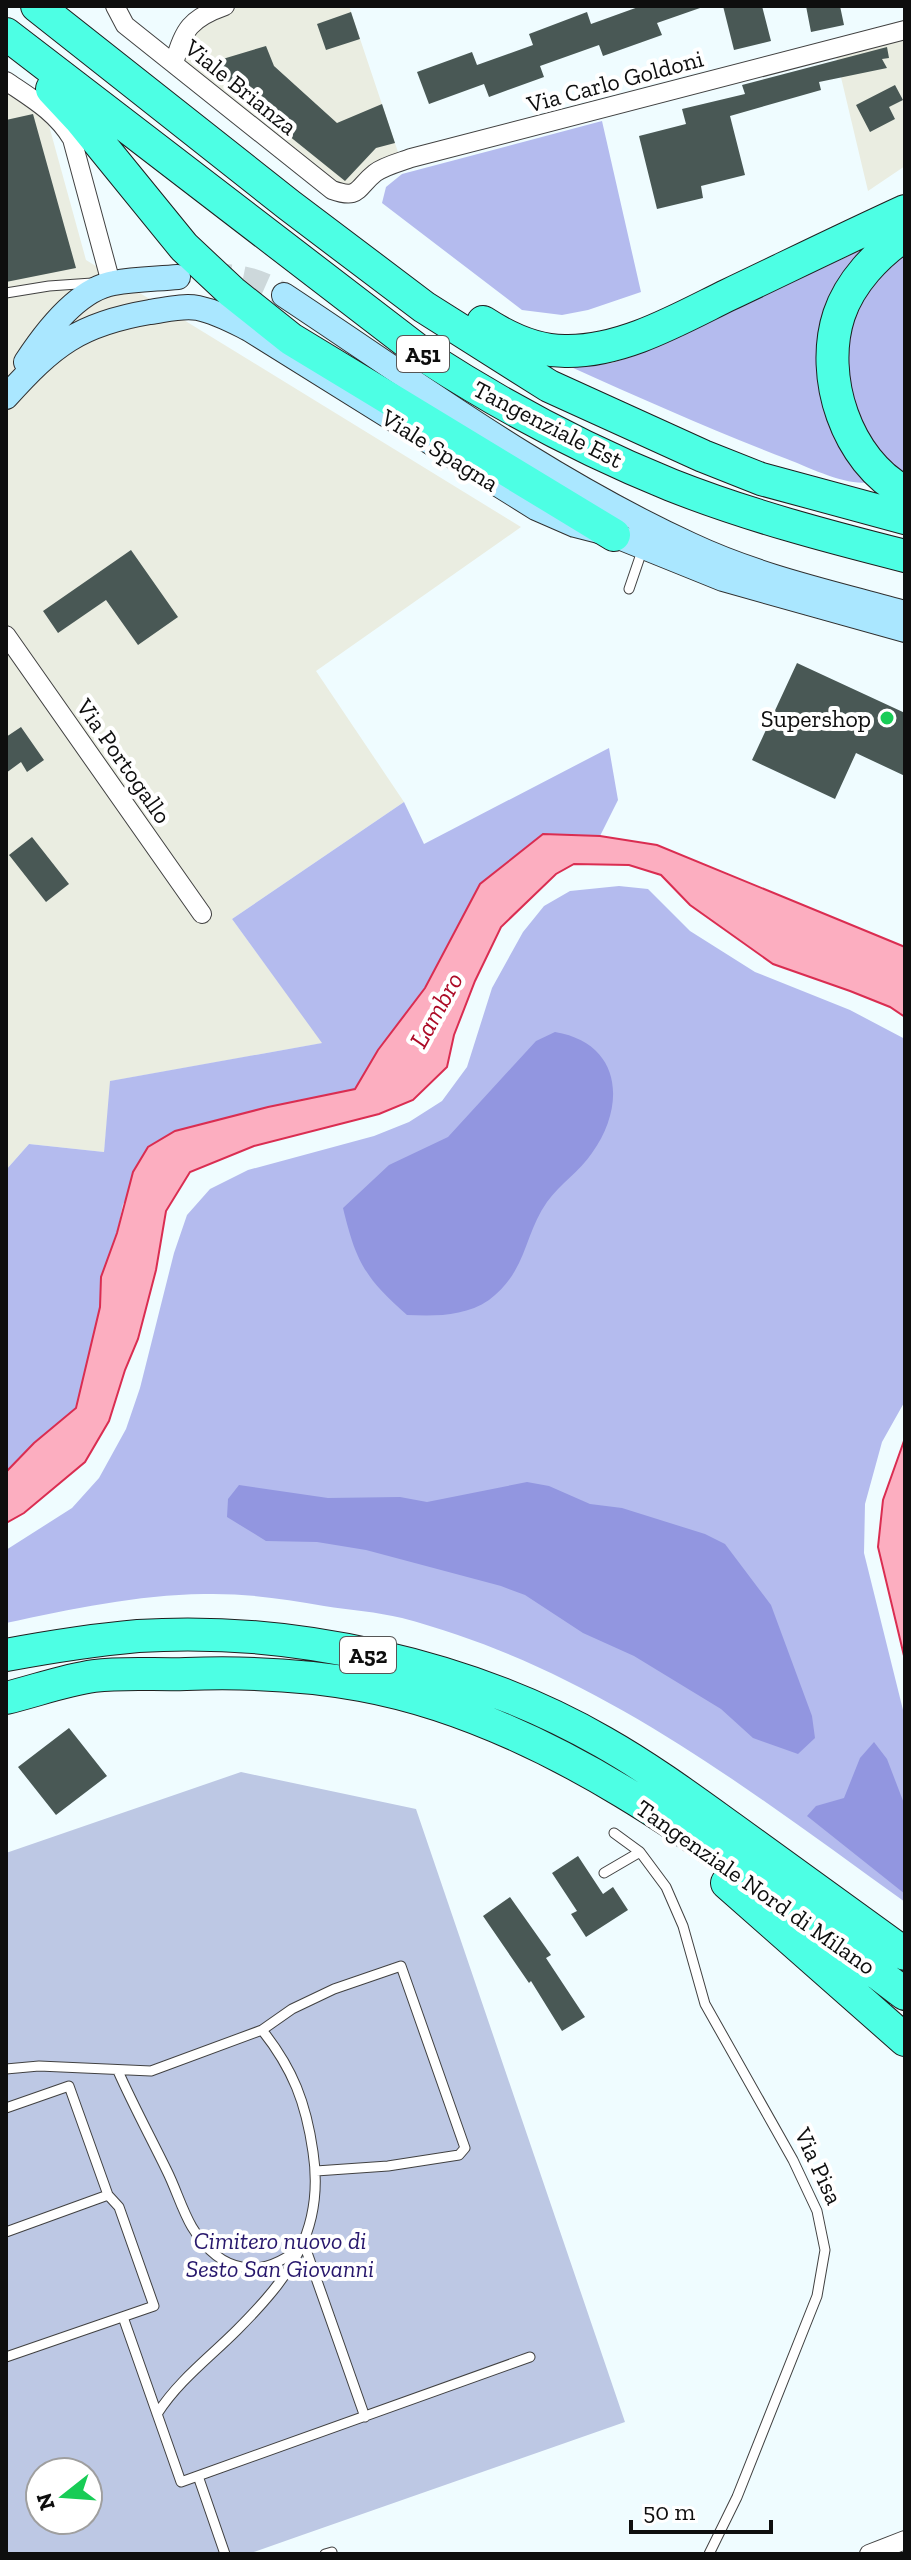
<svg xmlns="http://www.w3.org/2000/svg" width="911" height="2560" font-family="'Zilla Slab',serif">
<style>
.industrial{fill:#eaede1}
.green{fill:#b4bbee}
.forest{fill:#9296e0}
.cemetery{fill:#bdc8e4;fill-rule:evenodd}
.water{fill:#fcaec0;stroke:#da2d51;stroke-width:2}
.building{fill:#495855}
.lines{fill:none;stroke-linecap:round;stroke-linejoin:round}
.secondary-tunnel{stroke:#cdd8db;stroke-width:24;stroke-dasharray:24 12;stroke-linecap:butt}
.lane-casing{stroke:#414141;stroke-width:11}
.street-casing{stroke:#414141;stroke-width:20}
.secondary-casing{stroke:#303030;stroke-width:26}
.highway-casing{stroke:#1f1f1f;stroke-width:34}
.lane{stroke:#fff;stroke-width:9}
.street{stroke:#fff;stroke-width:18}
.secondary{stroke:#aae7ff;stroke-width:24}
.highway{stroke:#4dffe4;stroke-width:32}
.poi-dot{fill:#18cc56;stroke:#fff;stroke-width:3}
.labels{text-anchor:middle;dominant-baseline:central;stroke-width:8;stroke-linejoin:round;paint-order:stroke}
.shield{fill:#fff;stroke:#565656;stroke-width:2}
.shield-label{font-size:22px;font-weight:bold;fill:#0e0e0e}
.street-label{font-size:24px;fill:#0e0e0e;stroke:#fff}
.poi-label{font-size:24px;fill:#0e0e0e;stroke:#fff;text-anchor:end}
.park-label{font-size:24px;font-style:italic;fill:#27176c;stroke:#fff}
.water-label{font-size:26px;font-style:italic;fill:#ac0a26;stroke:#fff}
</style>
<rect width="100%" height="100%" fill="#effcff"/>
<path class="industrial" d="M 242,6 L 349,6 L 399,155 L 353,186 L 335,186 L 181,62 L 183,52 L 206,19 Z
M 905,38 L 905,166 L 868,191 L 835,52 Z
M 6,88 L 48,122 L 86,260 L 521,527 L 316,671 L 404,802 L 232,919 L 323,1043 L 111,1081 L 104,1152 L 29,1144 L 6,1170 Z"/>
<path class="green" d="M 602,121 L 641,292 L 588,310 L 562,315 L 522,310 L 382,203 L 386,187 L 402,174 Z
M 870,246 L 826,325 L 870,482 C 848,487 808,467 787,459 C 714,431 642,399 571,367 L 612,363 L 633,356 Z
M 905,246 L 905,480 L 887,470 L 852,415 L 846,338 L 863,288 Z
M 609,748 L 618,800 L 600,836 L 543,834 L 456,928 L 425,988 L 378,1050 L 355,1089 L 268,1107 L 175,1131 L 123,1204 L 117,1233 L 101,1277 L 100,1307 L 76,1408 L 34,1443 L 6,1472 L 6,1170 L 29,1144 L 104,1152 L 110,1081 L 322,1043 L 232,919 L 404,802 L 424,844 Z
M 619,886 L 648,889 L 690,931 L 755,972 L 850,1010 L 905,1039 L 905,1401 L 882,1442 L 865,1504 L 864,1553 L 905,1718 L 905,1902 C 746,1788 595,1669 402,1618 C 377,1612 350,1610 324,1606 C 284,1599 245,1593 204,1594 C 137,1595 71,1609 6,1623 L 6,1550 L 72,1508 L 99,1478 L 126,1429 L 140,1388 L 174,1253 L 187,1215 L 210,1189 L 248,1170 L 374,1136 L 409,1122 L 442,1101 L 467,1067 L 492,988 L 523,932 L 544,906 L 570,891 Z"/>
<path class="forest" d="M 555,1032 C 621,1043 627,1104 592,1153 C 580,1171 560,1184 547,1202 C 524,1234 527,1272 489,1300 C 464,1317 434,1316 407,1315 C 365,1278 356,1262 343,1208 L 389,1165 L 448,1137 L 536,1041 Z
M 527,1482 L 549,1486 L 590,1504 L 622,1508 L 705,1534 L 725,1544 L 771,1605 L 812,1716 L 815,1738 L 798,1754 L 753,1738 L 721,1709 L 634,1656 L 583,1633 L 525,1595 L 501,1586 L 366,1550 L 317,1542 L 266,1541 L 227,1517 L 228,1499 L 239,1485 L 328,1498 L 400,1497 L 427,1502 Z
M 874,1742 L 887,1759 L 905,1806 L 905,1894 L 807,1816 L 816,1806 L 844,1798 L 860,1758 Z"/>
<path class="cemetery" d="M 241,1772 L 416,1809 L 625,2422 L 248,2554 L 6,2554 L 6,1853 ZM 40,2472 L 88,2472 L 88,2520 L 40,2520 Z"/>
<path class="water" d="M 543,834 L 600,836 L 657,845 L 905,947 L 905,1017 L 890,1007 L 850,991 L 773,964 L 690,905 L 661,875 L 629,865 L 574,864 L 556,874 L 501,927 L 475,981 L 454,1035 L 447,1067 L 413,1100 L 379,1114 L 254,1146 L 190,1172 L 166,1211 L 156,1270 L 138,1339 L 125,1370 L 109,1421 L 85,1462 L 24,1513 L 6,1523 L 6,1472 L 34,1443 L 76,1408 L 100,1307 L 101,1277 L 117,1233 L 133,1172 L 148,1147 L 175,1131 L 268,1107 L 355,1089 L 378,1050 L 425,988 L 480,884 Z
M 905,1438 L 905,1660 L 878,1547 L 883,1500 Z"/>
<path class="building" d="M 641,6 L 699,6 L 700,8 L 657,23 L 662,35 L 603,56 L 599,45 L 540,66 L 544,77 L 489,97 L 484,84 L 429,104 L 417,72 L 472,52 L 477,65 L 533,45 L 529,34 L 587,12 L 591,24 Z
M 723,6 L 762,6 L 771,41 L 734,50 Z
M 806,6 L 840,6 L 844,25 L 811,32 Z
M 351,12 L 360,39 L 326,50 L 317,24 Z
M 266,46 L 274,66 L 337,123 L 382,104 L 395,143 L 376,148 L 345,181 L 227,86 L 216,61 Z
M 887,47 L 889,58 L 882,59 L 887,68 L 819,82 L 821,90 L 730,116 L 745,175 L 701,186 L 703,198 L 657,209 L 639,136 L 686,124 L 682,109 L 745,94 L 742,85 Z
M 895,85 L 903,100 L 889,107 L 895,119 L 870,132 L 856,105 Z
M 33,114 L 76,268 L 6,282 L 6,120 Z
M 131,550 L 178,617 L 138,645 L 106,600 L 58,633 L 43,611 Z
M 797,663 L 905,713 L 905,776 L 856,753 L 835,799 L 752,760 Z
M 21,727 L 44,760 L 27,772 L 21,762 L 6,773 L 6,737 Z
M 32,837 L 69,884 L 46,902 L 9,855 Z
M 69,1728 L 107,1776 L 56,1815 L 18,1767 Z
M 578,1856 L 603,1894 L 613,1887 L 628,1910 L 586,1937 L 571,1914 L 577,1911 L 552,1873 Z
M 510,1897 L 551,1955 L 546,1958 L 585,2017 L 562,2031 L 531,1981 L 529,1983 L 483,1916 Z"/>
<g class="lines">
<path class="secondary-tunnel" d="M 207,276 C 240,275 256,279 284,295"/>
<g class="lane-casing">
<path id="lane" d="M 6,293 L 49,286 L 92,283
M 629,589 L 643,548
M 614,1833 L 640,1852
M 604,1873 L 640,1852 L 666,1887 L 683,1926 L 705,2004 L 793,2160 L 817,2211 L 825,2250 L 817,2296 L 737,2497 L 709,2554
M 6,2069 L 39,2066 L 151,2071 L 262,2030 L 292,2009 L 334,1989 L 401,1966 L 465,2148 L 459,2155 L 388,2166 L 316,2171
M 118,2071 C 133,2105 151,2138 167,2171 C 176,2189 182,2210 192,2227 C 221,2275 263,2281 304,2244 L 365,2417
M 6,2108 L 69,2086 L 108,2195 L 119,2207 L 154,2306 L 6,2357
M 6,2232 L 108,2195
M 123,2317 L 181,2482 L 530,2357
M 157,2414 C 179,2380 209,2358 237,2330 C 290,2277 325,2230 313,2152 C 306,2103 293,2069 262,2030
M 198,2476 L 225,2554
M 325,2554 L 332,2552"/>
</g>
<g class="street-casing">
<path id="street" d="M 115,6 L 125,25 L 332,190 C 360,200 356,188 375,173 C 384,166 400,162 411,158 L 905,30
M 174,64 C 183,29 191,18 225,6
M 6,81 C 31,98 56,112 72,139 L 111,283
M 6,635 L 202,914
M 869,2554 L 905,2540"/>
</g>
<g class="secondary-casing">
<path id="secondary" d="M 284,295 C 417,383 547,479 691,545 C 759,577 833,593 905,613
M 26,362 C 45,333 78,289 114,283 C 135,279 157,279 178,277
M 6,397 C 53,345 79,324 150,312 C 165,310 183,305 198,308 C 217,312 233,321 249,329 L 536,508 L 575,525 L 614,535 L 723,579 L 905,630"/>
</g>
<g class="highway-casing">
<path id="highway" d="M 37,6 L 289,205 L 424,307 L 549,386 L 703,456 L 761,479 L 905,518
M 6,34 L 428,358 C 504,407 587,451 671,485 C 747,515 826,536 905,556
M 52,89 L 79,118 L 184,247 L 232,292 L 291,339 L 614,535
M 905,235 C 877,254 850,282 839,315 C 819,376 846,461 905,492
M 483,322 C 509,339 537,352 568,351 C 624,351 679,319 728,295 C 787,267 846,238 905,211
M 6,1655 C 49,1647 93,1640 138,1636 C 292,1626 469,1665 603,1742 C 649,1768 691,1799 734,1830 C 791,1871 848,1912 905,1954
M 6,1698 C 35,1691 65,1680 94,1676 C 124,1672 156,1675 186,1674 C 245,1672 302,1674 361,1685 C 564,1722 744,1872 905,1994
M 727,1883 L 905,2040"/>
</g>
<use href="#lane" class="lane"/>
<use href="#street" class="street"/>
<use href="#secondary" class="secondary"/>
<use href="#highway" class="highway"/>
</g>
<circle class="poi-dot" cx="887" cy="718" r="8"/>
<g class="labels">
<g class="shield">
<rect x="397" y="336" width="52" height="36" rx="6"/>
<rect x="340" y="1637" width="56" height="36" rx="6"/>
</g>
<g class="shield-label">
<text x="423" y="354">A51</text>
<text x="368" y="1655">A52</text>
</g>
<g class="street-label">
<text transform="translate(615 81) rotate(-15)">Via Carlo Goldoni</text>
<text transform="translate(241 87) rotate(39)">Viale Brianza</text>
<text transform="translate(548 424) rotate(27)">Tangenziale Est</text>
<text transform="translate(440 450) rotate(32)">Viale Spagna</text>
<text transform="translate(124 761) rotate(55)">Via Portogallo</text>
<text transform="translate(756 1887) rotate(35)">Tangenziale Nord di Milano</text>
<text transform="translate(819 2166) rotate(65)">Via Pisa</text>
</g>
<g class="poi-label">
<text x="871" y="718">Supershop</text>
</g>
<g class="park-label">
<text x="280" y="2240">Cimitero nuovo di<tspan x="280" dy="28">Sesto San Giovanni</tspan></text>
</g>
<g class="water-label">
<text transform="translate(436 1010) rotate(-61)">Lambro</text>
</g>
</g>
<rect width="911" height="2560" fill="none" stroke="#0e0e0e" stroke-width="16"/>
<g transform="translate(64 2496) rotate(253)"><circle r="38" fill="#ffffff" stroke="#9f9f9f" stroke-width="2"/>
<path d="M0-6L14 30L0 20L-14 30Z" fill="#18cc56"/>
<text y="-12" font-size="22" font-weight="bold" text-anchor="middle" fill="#0e0e0e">N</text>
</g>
<path d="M631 2520v12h140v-12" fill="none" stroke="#0e0e0e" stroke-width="4"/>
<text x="643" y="2520" font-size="24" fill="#0e0e0e" stroke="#ffffff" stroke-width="6" paint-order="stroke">50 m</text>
</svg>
